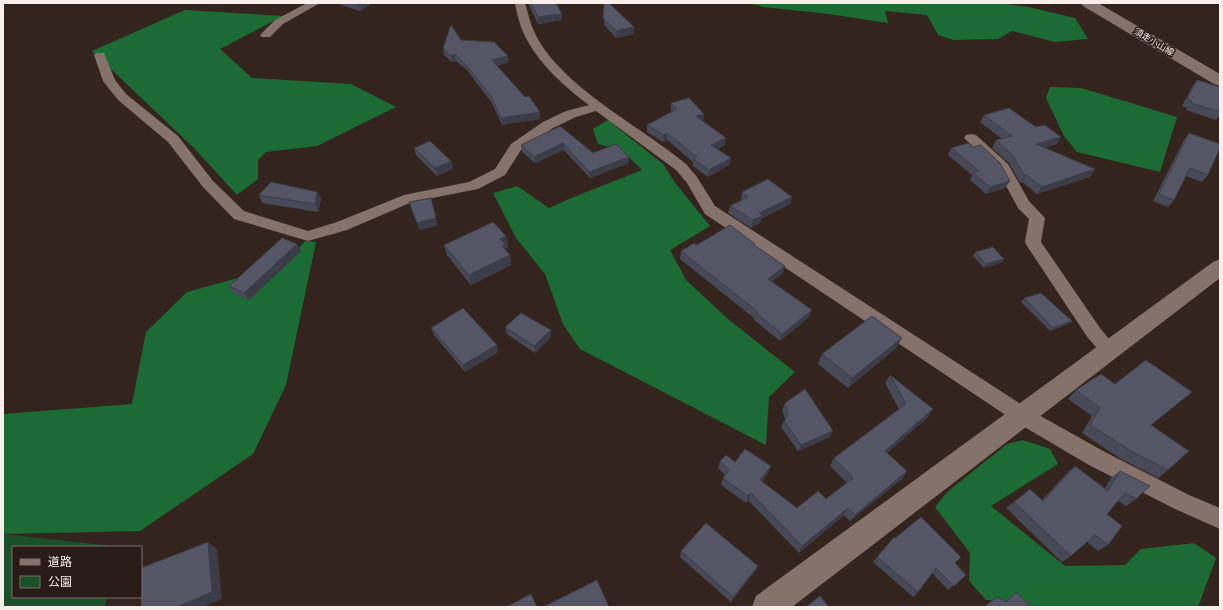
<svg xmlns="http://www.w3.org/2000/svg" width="1223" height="610" font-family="'Asap Condensed','Noto Sans JP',sans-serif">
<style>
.green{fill:#195029}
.forest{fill:#1c6b34}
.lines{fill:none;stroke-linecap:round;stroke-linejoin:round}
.street{fill:#85736b;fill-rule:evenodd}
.secondary{fill:#85736b;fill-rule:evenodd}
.wall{fill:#484957}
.shaded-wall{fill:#3b3c47}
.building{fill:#545565;stroke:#3b3c47}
.labels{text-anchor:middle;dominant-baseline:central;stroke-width:3;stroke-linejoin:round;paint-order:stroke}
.far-street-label{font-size:9px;fill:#f9eeea;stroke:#291b15}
</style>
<rect width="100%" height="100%" fill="#33241e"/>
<path class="green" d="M 3,534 L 113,546 L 13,547 L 13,597 L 107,597 L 105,607 L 3,607 Z"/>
<path class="forest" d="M 750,3 L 998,3 L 1029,7 L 1075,18 L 1088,39 L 1055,42 L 1012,31 L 998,39 L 953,40 L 938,35 L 927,15 L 885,11 L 888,23 L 829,14 L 763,7 Z
M 185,10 L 283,16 L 220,49 L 252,78 L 351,84 L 396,107 L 317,146 L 266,152 L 258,160 L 258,179 L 237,195 L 195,149 L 92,51 Z
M 1050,87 L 1081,88 L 1177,117 L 1160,172 L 1077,152 L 1064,136 L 1046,98 Z
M 608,120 L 663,164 L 676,184 L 710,226 L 670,250 L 686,280 L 728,319 L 795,372 L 769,397 L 766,445 L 580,349 L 563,324 L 545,274 L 516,238 L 493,193 L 517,186 L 549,208 L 569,199 L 642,170 L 622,150 L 598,144 L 593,129 Z
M 305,241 L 316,242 L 286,385 L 253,454 L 140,531 L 3,534 L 3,414 L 132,404 L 146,332 L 187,292 L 271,269 L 282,268 Z
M 1023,440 L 1050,449 L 1058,464 L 991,506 L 1065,566 L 1125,565 L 1141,549 L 1194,543 L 1216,558 L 1198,607 L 1022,607 L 1016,601 L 986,600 L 969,581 L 970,553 L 935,507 L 947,492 L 1007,444 Z"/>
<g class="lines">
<path class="street" d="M 307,3 L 320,3 L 283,24 L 270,37 L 262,37 L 260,35 L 275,20 Z
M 515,3 L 525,3 C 527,10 529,17 531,24 C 552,83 640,125 686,164 L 697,177 L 715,206 L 1030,410 L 1103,451 L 1189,495 L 1220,508 L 1220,529 L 1175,509 L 1089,465 L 1016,422 L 705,214 L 687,183 L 676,170 L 596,111 L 576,117 L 553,128 L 521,150 L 505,175 L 478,189 L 412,202 L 347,230 L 308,241 L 234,219 L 203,187 L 168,142 L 118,100 L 103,81 L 94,55 L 96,53 L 104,53 L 115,80 L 126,94 L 178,136 L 213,181 L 244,211 L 308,231 L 337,222 L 404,195 L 469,182 L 495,169 L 511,144 L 543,122 L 566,111 L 589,105 C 562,85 531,57 520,24 C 518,17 516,10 515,3 Z
M 971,134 L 976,135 L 1008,164 L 1029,201 L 1045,218 L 1041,242 L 1100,328 L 1118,350 L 1115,355 L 1109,357 L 1103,355 L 1088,338 L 1027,246 L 1025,242 L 1029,219 L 1018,208 L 997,169 L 964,138 L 966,135 Z"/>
<path class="secondary" d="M 1081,3 L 1098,3 L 1220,74 L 1220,86 L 1214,84 L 1083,6 Z
M 1220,259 L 1220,278 L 792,607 L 752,607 L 756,596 L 1213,262 Z"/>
</g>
<path class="wall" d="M 341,3 L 372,3 L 360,11 L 341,5 Z
M 528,3 L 556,3 L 562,20 L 538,24 Z
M 604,3 L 634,34 L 616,38 L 604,25 Z
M 461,40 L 509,62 L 497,66 L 525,97 L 540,112 L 540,119 L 502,125 L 492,103 L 467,70 L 456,61 L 452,62 L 444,55 L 443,48 Z
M 1197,80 L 1220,87 L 1220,115 L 1216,120 L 1186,110 L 1187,108 L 1182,106 L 1192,87 Z
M 671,103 L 703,121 L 725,145 L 717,149 L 731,158 L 729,165 L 708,177 L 693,166 L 693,162 L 667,140 L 663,142 L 647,132 L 647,125 L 672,111 L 671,110 Z
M 984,115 L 1057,144 L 1044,148 L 1095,169 L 1090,177 L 1037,194 L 1022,182 L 1020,183 L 1009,163 L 992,148 L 996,140 L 1002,139 L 980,122 Z
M 560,126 L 593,153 L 629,157 L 629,163 L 590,178 L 564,150 L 535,163 L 522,152 L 521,145 Z
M 1189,133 L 1208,175 L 1202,182 L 1186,176 L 1174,200 L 1168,207 L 1153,201 L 1184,140 Z
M 414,148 L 453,168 L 437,176 L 416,155 Z
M 951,148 L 1005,188 L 986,194 L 970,180 L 972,175 L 948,155 Z
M 317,192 L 321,199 L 318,212 L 262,203 L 259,195 Z
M 742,192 L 792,197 L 790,204 L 761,219 L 760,223 L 751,228 L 728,213 L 730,206 L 742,200 L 741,199 Z
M 506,236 L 508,247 L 505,248 L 506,250 L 510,255 L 511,265 L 471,285 L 447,255 L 444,245 Z
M 297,244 L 301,251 L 249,300 L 233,293 L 229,286 Z
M 697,245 L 755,246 L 783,273 L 772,282 L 809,317 L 780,341 L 754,320 L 754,318 L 680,259 L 681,251 Z
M 975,252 L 1004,259 L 1002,262 L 984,268 L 973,256 Z
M 1024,298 L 1072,321 L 1069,324 L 1050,331 L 1021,302 Z
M 505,327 L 551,337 L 535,353 L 507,334 Z
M 431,328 L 497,345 L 498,352 L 465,372 L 434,335 Z
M 902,338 L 896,348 L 848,388 L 818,364 L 822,354 Z
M 890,375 L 928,417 L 887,453 L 907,471 L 902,479 L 850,521 L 844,515 L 799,553 L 748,500 L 746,503 L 721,485 L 723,478 L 725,475 L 718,468 L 720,461 L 735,462 L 768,473 L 762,482 L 797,508 L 826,499 L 847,483 L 830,466 L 834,458 L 899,409 L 885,383 Z
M 1076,390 L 1151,425 L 1168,470 L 1158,478 L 1121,459 L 1082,433 L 1092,416 L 1068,399 Z
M 785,403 L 830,437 L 798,451 L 781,427 L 785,419 L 782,410 Z
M 1075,466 L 1105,488 L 1111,478 L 1120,471 L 1136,499 L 1126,506 L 1118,501 L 1107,514 L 1108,545 L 1098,551 L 1087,542 L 1071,556 L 1062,562 L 1006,508 L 1014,502 L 1042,500 L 1067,473 Z
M 894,537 L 955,563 L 966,575 L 948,590 L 932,573 L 918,592 L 913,597 L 873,562 Z
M 681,551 L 755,571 L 731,602 L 680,557 Z
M 1017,592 L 1031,607 L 983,607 L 997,597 L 1005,601 Z"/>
<path class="shaded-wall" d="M 361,3 L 372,3 L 360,11 L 359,5 Z
M 562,14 L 562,20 L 538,24 L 538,17 Z
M 634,27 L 634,34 L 616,38 L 616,31 Z
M 455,54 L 456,61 L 452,62 L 451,56 Z
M 508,56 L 509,62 L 493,67 L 492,60 Z
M 540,112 L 540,119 L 502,125 L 501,118 Z
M 704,114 L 703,121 L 696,116 Z
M 667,133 L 667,140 L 663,142 L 664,135 Z
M 1061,137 L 1057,144 L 1032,151 L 1036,144 Z
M 726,138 L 725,145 L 710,152 L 711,145 Z
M 563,143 L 564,150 L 535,163 L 534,157 Z
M 629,157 L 629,163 L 590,178 L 589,172 Z
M 731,158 L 729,165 L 708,177 L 709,170 Z
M 451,161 L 453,168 L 437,176 L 435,168 Z
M 1095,169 L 1090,177 L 1037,194 L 1042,187 Z
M 1026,175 L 1022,182 L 1020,183 L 1025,176 Z
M 1010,181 L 1005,188 L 986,194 L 990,187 Z
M 317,192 L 321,199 L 318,212 L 315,204 Z
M 792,197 L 790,204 L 761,219 L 760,223 L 751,228 L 753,220 L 759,213 Z
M 436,218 L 438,226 L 419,230 L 417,223 Z
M 506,236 L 508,247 L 505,248 L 506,255 L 503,256 L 500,239 Z
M 297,244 L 301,251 L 249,300 L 244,293 Z
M 510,255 L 511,265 L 471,285 L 469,275 Z
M 1004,259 L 1002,262 L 984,268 L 986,264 Z
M 785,266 L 783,273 L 766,286 L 768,279 Z
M 812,310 L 809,317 L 780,341 L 782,334 Z
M 1072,321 L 1069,324 L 1050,331 L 1053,328 Z
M 551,330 L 551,337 L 535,353 L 534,346 Z
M 902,338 L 896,348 L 848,388 L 852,378 Z
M 497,345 L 498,352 L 465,372 L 463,365 Z
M 933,409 L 928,417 L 881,458 L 885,451 Z
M 833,431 L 830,437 L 798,451 L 801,445 Z
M 771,466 L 768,473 L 758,487 L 760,480 Z
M 907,471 L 902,479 L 850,521 L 855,515 Z
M 751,493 L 748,500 L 746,503 L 748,496 Z
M 848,508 L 844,515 L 799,553 L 802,546 Z
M 208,542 L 217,549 L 222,599 L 203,607 L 177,607 Z
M 758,566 L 755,571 L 731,602 L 733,597 Z"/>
<path class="building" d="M 353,3 L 361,3 L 359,5 Z
M 531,3 L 556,3 L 562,14 L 538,17 Z
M 604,3 L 609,3 L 634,27 L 616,31 L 603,18 Z
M 451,25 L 461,40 L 494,42 L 508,56 L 492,60 L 525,97 L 529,96 L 540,112 L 501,118 L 491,96 L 465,64 L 455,54 L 451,56 L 443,48 Z
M 1197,80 L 1220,87 L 1220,112 L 1191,103 L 1192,101 L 1187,99 Z
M 689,98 L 704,114 L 696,116 L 726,138 L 711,145 L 731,158 L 709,170 L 693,159 L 697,157 L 667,133 L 664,135 L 647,125 L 677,109 L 671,103 Z
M 1009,108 L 1036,127 L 1045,125 L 1061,137 L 1036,144 L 1095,169 L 1042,187 L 1026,175 L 1025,176 L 1013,156 L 996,140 L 1012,136 L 984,115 Z
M 560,126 L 593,153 L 616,144 L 629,157 L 589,172 L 563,143 L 534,157 L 521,145 Z
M 1189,133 L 1220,144 L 1220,148 L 1208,175 L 1190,168 L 1174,200 L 1159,194 Z
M 430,141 L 451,161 L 435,168 L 414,148 Z
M 968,143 L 974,147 L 981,145 L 1000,163 L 1010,181 L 990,187 L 973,173 L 979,171 L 951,148 Z
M 768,179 L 792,197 L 759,213 L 762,216 L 753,220 L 730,206 L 748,197 L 742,192 Z
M 271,182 L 317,192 L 315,204 L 259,195 Z
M 431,198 L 436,218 L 417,223 L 409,202 Z
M 493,222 L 506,236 L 500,239 L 505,244 L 502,246 L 510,255 L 469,275 L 444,245 Z
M 730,225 L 755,244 L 754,245 L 785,266 L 768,279 L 812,310 L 782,334 L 756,313 L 758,312 L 681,251 L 694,243 L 697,245 Z
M 282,238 L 297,244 L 244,293 L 229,286 Z
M 993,247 L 1004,259 L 986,264 L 975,252 Z
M 1041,293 L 1072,321 L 1053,328 L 1024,298 Z
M 463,308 L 497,345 L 463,365 L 431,328 Z
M 521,313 L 551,330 L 534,346 L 505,327 Z
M 872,316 L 902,338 L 852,378 L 822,354 Z
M 1146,360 L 1192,392 L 1151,425 L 1189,451 L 1168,470 L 1131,451 L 1090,425 L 1100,408 L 1076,390 L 1101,374 L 1115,384 Z
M 890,375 L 933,409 L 885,451 L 907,471 L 855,515 L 848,508 L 802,546 L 751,493 L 748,496 L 723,478 L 729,470 L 720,461 L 726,455 L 735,462 L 745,449 L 771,466 L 760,480 L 797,508 L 818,491 L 826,499 L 853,478 L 834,458 L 906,404 Z
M 805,389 L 833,431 L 801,445 L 784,421 L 788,415 L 785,403 Z
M 1075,466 L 1108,491 L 1120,471 L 1150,486 L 1136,499 L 1125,493 L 1107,514 L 1122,526 L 1108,545 L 1095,535 L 1071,556 L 1014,502 L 1030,489 L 1043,501 Z
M 921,517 L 961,557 L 955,563 L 966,575 L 954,586 L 936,568 L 918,592 L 877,557 L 894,537 L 895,538 Z
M 706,523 L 758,566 L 733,597 L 681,551 Z
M 208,542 L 212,592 L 177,607 L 141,607 L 141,568 Z
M 597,580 L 609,607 L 543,607 Z
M 1017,592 L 1031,607 L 984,607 L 997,597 L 1006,602 Z
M 531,594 L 537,607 L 506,607 Z
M 820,596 L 829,607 L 806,607 Z"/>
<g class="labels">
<g class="far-street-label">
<text transform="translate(1154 42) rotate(31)">須走小山線</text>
</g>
</g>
<rect width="1223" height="610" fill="none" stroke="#f9eeea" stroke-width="8"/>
<rect x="12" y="546" width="130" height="52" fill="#291b15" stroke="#7c6f6a"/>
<rect x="20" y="559" width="20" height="6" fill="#85736b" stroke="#7c6f6a"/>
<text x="48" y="566" font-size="12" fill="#f9eeea">道路</text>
<rect x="20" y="576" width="20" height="12" fill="#195029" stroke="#7c6f6a"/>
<text x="48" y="586" font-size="12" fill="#f9eeea">公園</text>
</svg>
